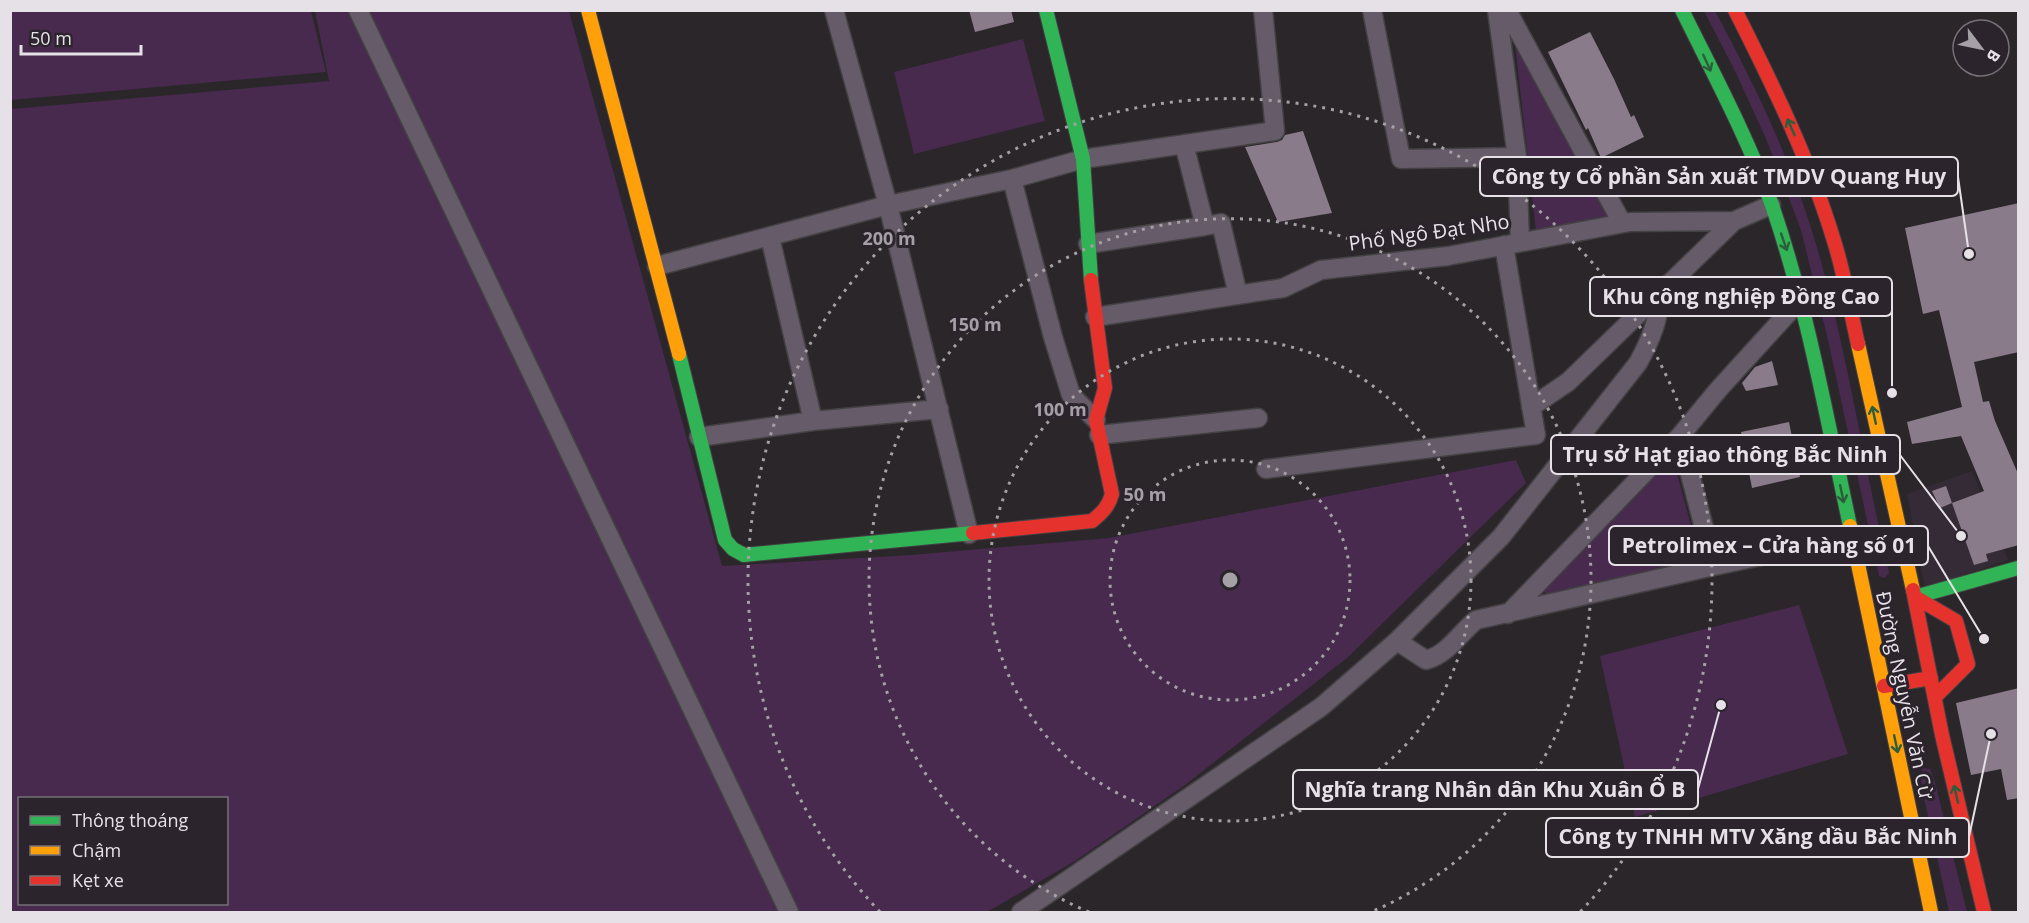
<svg xmlns="http://www.w3.org/2000/svg" width="2029" height="923" font-family="'Open Sans',sans-serif">
<style>
.built{fill:#352b37}
.green{fill:#472a4d;fill-rule:evenodd}
.building{fill:#8a7b8b}
.lines{fill:none;stroke-linecap:round;stroke-linejoin:round}
.street-casing{stroke:#434144;stroke-width:21}
.fast-casing{stroke:#434144;stroke-width:16}
.slow-casing{stroke:#434144;stroke-width:16}
.jam-casing{stroke:#434144;stroke-width:16}
.street{stroke:#665b68;stroke-width:18}
.fast{stroke:#30b455;stroke-width:14}
.slow{stroke:#ff9f0a;stroke-width:14}
.jam{stroke:#e5322d;stroke-width:14}
.oneway{stroke:#2d5e3c}
.ring{fill:none;stroke:#a4a0a5;stroke-width:3;stroke-dasharray:3 6}
.labels{text-anchor:middle;dominant-baseline:central;stroke-width:6;stroke-linejoin:round;paint-order:stroke}
.street-label{font-size:20px;fill:#e6e1e7;stroke:#2b242c}
.centre{fill:#a4a0a5;stroke:#2b242c;stroke-width:3}
.ring-label{font-size:18px;text-anchor:middle;font-weight:bold;fill:#a4a0a5;stroke:#2b242c;stroke-width:6;stroke-linejoin:round;paint-order:stroke}
.leader{fill:none;stroke:#e6e1e7;stroke-width:2}
.callout-dot{fill:#e6e1e7;stroke:#2b242c;stroke-width:2}
.callout{fill:#2b242c;stroke:#e6e1e7;stroke-width:2}
.callout-label{font-size:21px;text-anchor:middle;font-weight:bold;fill:#e6e1e7}
</style>
<rect width="100%" height="100%" fill="#2a262a"/>
<path class="built" d="M 1972,471 L 2008,560 L 1925,588 L 1907,494 Z"/>
<path class="green" d="M 11,10 L 311,11 L 326,72 L 11,100 Z
M 315,11 L 569,11 L 722,566 L 911,555 L 1109,538 L 1516,460 L 1526,483 L 1347,658 L 1185,785 L 1075,861 L 987,912 L 11,912 L 11,109 L 329,81 ZM 20,798 L 226,798 L 226,904 L 20,904 Z
M 1704,11 L 1715,11 C 1753,81 1788,154 1812,231 C 1846,340 1862,457 1888,568 L 1889,573 L 1885,578 L 1879,576 L 1878,571 L 1828,340 L 1801,230 L 1767,141 L 1736,73 Z
M 1513,26 L 1610,216 L 1607,219 L 1536,231 Z
M 1023,39 L 1045,121 L 914,154 L 894,72 Z
M 1669,461 L 1675,466 L 1700,559 L 1546,594 L 1542,588 Z
M 1799,605 L 1848,754 L 1635,817 L 1600,656 Z
M 1923,768 L 1930,769 L 1935,782 L 1967,912 L 1949,912 L 1924,798 L 1920,775 Z"/>
<path class="building" d="M 969,10 L 1011,10 L 1014,22 L 975,32 Z
M 1590,32 L 1614,79 L 1631,117 L 1634,115 L 1644,137 L 1601,158 L 1588,128 L 1586,130 L 1548,52 Z
M 1303,131 L 1332,213 L 1278,222 L 1245,147 L 1277,142 L 1282,140 L 1285,135 Z
M 1710,161 L 1718,178 L 1677,197 L 1669,180 Z
M 2019,203 L 2019,352 L 1974,362 L 1983,402 L 1989,401 L 1995,421 L 2019,476 L 2019,545 L 1986,554 L 1988,561 L 1974,565 L 1952,503 L 1984,491 L 1961,436 L 1912,444 L 1907,422 L 1962,407 L 1939,310 L 1923,314 L 1905,228 Z
M 1772,361 L 1778,385 L 1746,391 L 1742,383 L 1755,367 Z
M 1789,422 L 1800,477 L 1752,488 L 1741,432 Z
M 1946,486 L 1952,503 L 1940,508 L 1932,491 Z
M 2019,688 L 2019,798 L 2007,800 L 2001,769 L 1971,775 L 1956,703 Z"/>
<g class="lines">
<g class="street-casing">
<path id="street" d="M 358,10 L 789,912
M 834,10 L 888,205 L 969,534
M 1372,10 L 1401,159 L 1517,157 L 1497,10
M 1507,10 L 1622,223
M 1517,157 L 1520,242
M 1012,179 L 1053,337 L 1071,395 L 1096,420
M 1205,226 L 1221,223 L 1238,295
M 770,237 L 813,421
M 1088,244 L 1205,226 L 1184,144
M 657,266 L 888,205 L 1012,179 L 1083,159 L 1275,131 L 1263,10
M 1658,295 C 1662,315 1648,345 1638,363 L 1501,537 L 1397,641 L 1426,660 C 1447,655 1460,633 1476,620 L 1714,566 L 1852,537
M 1095,317 L 1283,288 L 1321,270 L 1448,256 L 1630,222 L 1734,221 L 1771,205
M 1531,407 L 1568,382 L 1734,221
M 1099,435 L 1258,418
M 1680,436 L 1714,566
M 699,437 L 813,421 L 939,409
M 1266,469 L 1536,435 L 1504,245
M 1508,614 L 1680,436 L 1718,390 L 1800,300
M 1021,912 L 1321,707 L 1397,641"/>
</g>
<g class="fast-casing">
<path id="fast" d="M 1046,10 L 1083,159 L 1091,280
M 1682,10 C 1714,75 1749,140 1773,208 C 1808,311 1827,420 1850,526
M 679,354 L 725,540 L 733,549 L 744,555 L 973,533
M 1915,597 L 2018,568"/>
</g>
<g class="slow-casing">
<path id="slow" d="M 588,10 L 679,354
M 1858,344 L 1913,590
M 1850,526 L 1931,912"/>
</g>
<g class="jam-casing">
<path id="jam" d="M 1735,10 C 1773,85 1810,161 1834,241 C 1845,275 1850,310 1858,344
M 973,533 L 1092,521 C 1102,513 1109,506 1112,494 L 1096,420 L 1105,388 L 1091,280
M 1913,590 L 1942,735 L 1984,912
M 1915,597 L 1956,621 L 1968,664 L 1935,697
M 1884,686 L 1931,678"/>
</g>
<use href="#street" class="street"/>
<use href="#fast" class="fast"/>
<use href="#slow" class="slow"/>
<use href="#jam" class="jam"/>
</g>
<defs><path id="oneway-shaft" d="M-6 0H5M1.5-3L5.5 0L1.5 3" fill="none" stroke-width="1.6" stroke-linecap="round" stroke-linejoin="round" transform="scale(1.5)"/></defs>
<g class="oneway">
<use href="#oneway-shaft" transform="translate(1707 63) rotate(65)"/>
<use href="#oneway-shaft" transform="translate(1791 127) rotate(-114)"/>
<use href="#oneway-shaft" transform="translate(1784 242) rotate(71)"/>
<use href="#oneway-shaft" transform="translate(1874 415) rotate(-102)"/>
<use href="#oneway-shaft" transform="translate(1842 494) rotate(78)"/>
<use href="#oneway-shaft" transform="translate(1896 744) rotate(78)"/>
<use href="#oneway-shaft" transform="translate(1956 794) rotate(-103)"/>
</g>
<g class="ring">
<circle cx="1230" cy="580" r="120"/>
<circle cx="1230" cy="580" r="241"/>
<path d="M1089 912A361 361 0 1 1 1371 912"/>
<path d="M880 912A482 482 0 1 1 1580 912"/>
</g>
<g class="labels">
<g class="street-label">
<text transform="translate(1429 232) rotate(-8)">Phố Ngô Đạt Nho</text>
<text transform="translate(1905 695) rotate(78)">Đường Nguyễn Văn Cừ</text>
</g>
</g>
<circle cx="1230" cy="580" r="9" class="centre"/>
<g class="ring-label">
<text x="889" y="245">200 m</text>
<text x="975" y="331">150 m</text>
<text x="1060" y="416">100 m</text>
<text x="1145" y="501">50 m</text>
</g>
<path class="leader" d="M1969 254L1958 177M1892 393L1892 296M1961 536L1900 455M1984 639L1928 546M1721 705L1698 789M1991 734L1969 837"/>
<g class="callout-dot">
<circle cx="1969" cy="254" r="6"/>
<circle cx="1892" cy="393" r="6"/>
<circle cx="1961" cy="536" r="6"/>
<circle cx="1984" cy="639" r="6"/>
<circle cx="1721" cy="705" r="6"/>
<circle cx="1991" cy="734" r="6"/>
</g>
<g class="callout">
<rect x="1480" y="157" width="478" height="39" rx="6"/>
<rect x="1590" y="277" width="302" height="39" rx="6"/>
<rect x="1551" y="435" width="349" height="39" rx="6"/>
<rect x="1609" y="526" width="319" height="39" rx="6"/>
<rect x="1293" y="770" width="405" height="39" rx="6"/>
<rect x="1546" y="818" width="423" height="39" rx="6"/>
</g>
<g class="callout-label">
<text x="1719" y="184">Công ty Cổ phần Sản xuất TMDV Quang Huy</text>
<text x="1741" y="304">Khu công nghiệp Đồng Cao</text>
<text x="1725" y="462">Trụ sở Hạt giao thông Bắc Ninh</text>
<text x="1769" y="553">Petrolimex – Cửa hàng số 01</text>
<text x="1495" y="797">Nghĩa trang Nhân dân Khu Xuân Ổ B</text>
<text x="1758" y="844">Công ty TNHH MTV Xăng dầu Bắc Ninh</text>
</g>
<rect width="2029" height="923" fill="none" stroke="#e6e1e7" stroke-width="24"/>
<rect x="18" y="797" width="210" height="108" fill="#2b242c" stroke="#767077" stroke-width="1.5"/>
<rect x="30" y="816" width="30" height="9" fill="#30b455" stroke="#767077" stroke-width="1.5"/>
<text x="72" y="827" font-size="18" fill="#e6e1e7">Thông thoáng</text>
<rect x="30" y="846" width="30" height="9" fill="#ff9f0a" stroke="#767077" stroke-width="1.5"/>
<text x="72" y="857" font-size="18" fill="#e6e1e7">Chậm</text>
<rect x="30" y="876" width="30" height="9" fill="#e5322d" stroke="#767077" stroke-width="1.5"/>
<text x="72" y="887" font-size="18" fill="#e6e1e7">Kẹt xe</text>
<g transform="translate(1981 48) rotate(122)"><circle r="28" fill="#2b242c" stroke="#767077" stroke-width="1.5"/>
<path d="M0-4.5L10 22L0 15L-10 22Z" fill="#a4a0a5"/>
<text y="-9" font-size="16" font-weight="bold" text-anchor="middle" fill="#e6e1e7">B</text>
</g>
<path d="M21 45v9h120v-9" fill="none" stroke="#e6e1e7" stroke-width="3"/>
<text x="30" y="45" font-size="18" fill="#e6e1e7" stroke="#2b242c" stroke-width="4.5" paint-order="stroke">50 m</text>
</svg>
